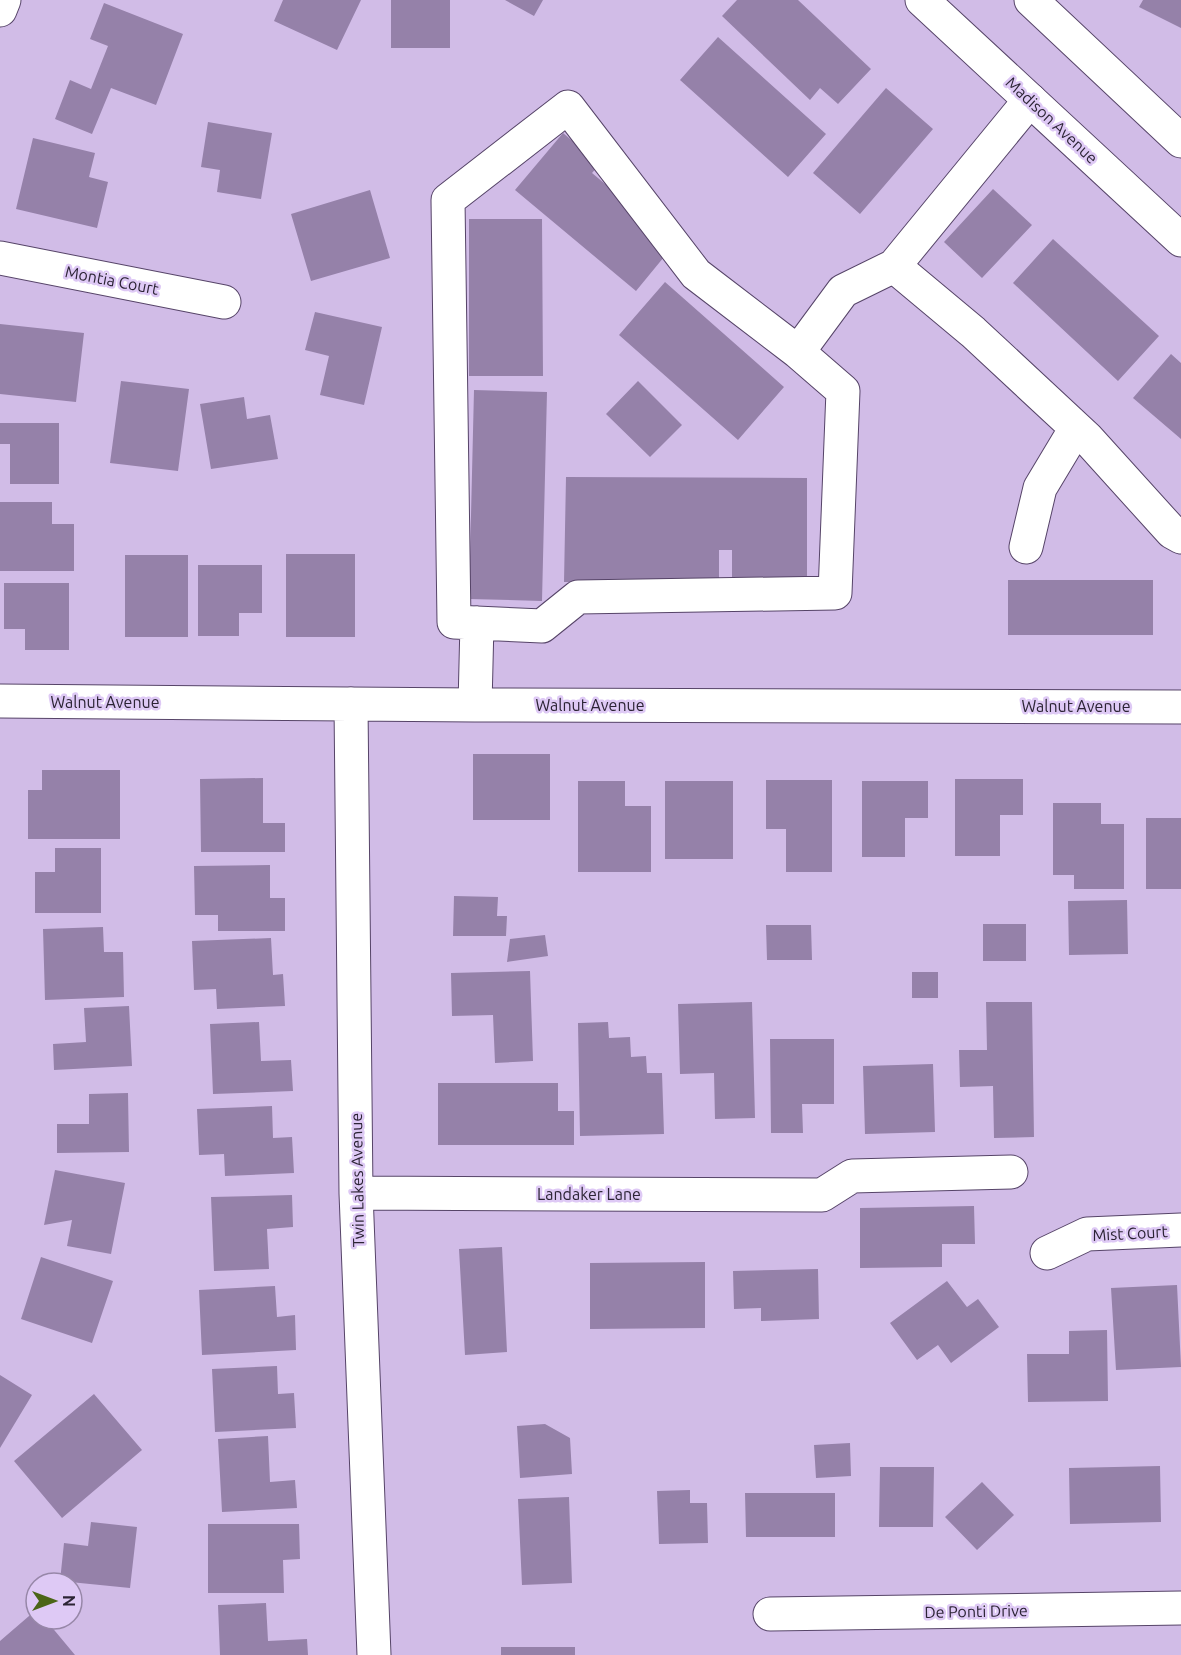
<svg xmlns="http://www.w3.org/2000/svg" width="1181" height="1655" font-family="Ubuntu,sans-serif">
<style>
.building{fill:#9581a9}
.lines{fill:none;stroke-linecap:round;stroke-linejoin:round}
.minor-casing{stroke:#564468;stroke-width:35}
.major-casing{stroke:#564468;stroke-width:35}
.minor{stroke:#fff;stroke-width:33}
.major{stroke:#fff;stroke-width:33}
.labels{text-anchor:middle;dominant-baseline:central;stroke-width:5;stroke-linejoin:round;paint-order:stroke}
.street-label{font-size:16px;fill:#2c2435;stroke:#dec9f5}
</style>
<rect width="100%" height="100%" fill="#d1bce7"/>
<path class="building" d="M 283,0 L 361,0 L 337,50 L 274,21 Z
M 391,0 L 450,0 L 450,48 L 391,48 Z
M 505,0 L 543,0 L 534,16 Z
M 737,0 L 798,0 L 871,69 L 838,104 L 820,88 L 810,100 L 722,16 Z
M 1143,0 L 1181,0 L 1181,28 L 1139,7 Z
M 104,3 L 183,34 L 156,105 L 111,88 L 92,134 L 55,119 L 70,80 L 91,89 L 108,46 L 90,39 Z
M 718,37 L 826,134 L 788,177 L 680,80 Z
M 886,88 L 933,129 L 860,214 L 813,173 Z
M 208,122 L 272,133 L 261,199 L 217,192 L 220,170 L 201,167 Z
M 563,133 L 600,164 L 592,173 L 641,214 L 673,246 L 636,291 L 515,190 Z
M 33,138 L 95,153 L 89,177 L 108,182 L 97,228 L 16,209 Z
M 993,189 L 1032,225 L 982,278 L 944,242 Z
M 370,190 L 390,258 L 311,281 L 291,214 Z
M 469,219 L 542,219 L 543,376 L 469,376 Z
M 1053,239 L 1159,336 L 1118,381 L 1013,283 Z
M 665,282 L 784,387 L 738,440 L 619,335 Z
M 315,312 L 382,327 L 364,405 L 320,395 L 329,356 L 305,350 Z
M 0,324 L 84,333 L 76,402 L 0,394 Z
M 1171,354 L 1181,363 L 1181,439 L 1133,398 Z
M 121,381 L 189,389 L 178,471 L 110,463 Z
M 638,381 L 682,425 L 650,457 L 606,414 Z
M 474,390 L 547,392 L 542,601 L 469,599 Z
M 244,397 L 247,419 L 270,415 L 278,459 L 211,469 L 200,404 Z
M 0,423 L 59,423 L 59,484 L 10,484 L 10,444 L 0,444 Z
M 566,477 L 807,478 L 807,581 L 732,581 L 732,550 L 719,550 L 719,582 L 564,582 Z
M 0,502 L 52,502 L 52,524 L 74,524 L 74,571 L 0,571 Z
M 286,554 L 355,554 L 355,637 L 286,637 Z
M 125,555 L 188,555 L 188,637 L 125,637 Z
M 198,565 L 262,565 L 262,613 L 239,613 L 239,636 L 198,636 Z
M 1008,580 L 1153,580 L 1153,635 L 1008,635 Z
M 4,583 L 69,583 L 69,650 L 25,650 L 25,629 L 4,629 Z
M 473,754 L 550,754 L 550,820 L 473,820 Z
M 42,770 L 120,770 L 120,839 L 28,839 L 28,790 L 42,790 Z
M 263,778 L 263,823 L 285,823 L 285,852 L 201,852 L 200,779 Z
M 955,779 L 1023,779 L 1023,815 L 1000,815 L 1000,856 L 955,856 Z
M 766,780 L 832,780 L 832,872 L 786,872 L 786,829 L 766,829 Z
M 578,781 L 625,781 L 625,806 L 651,806 L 651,872 L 578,872 Z
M 665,781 L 733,781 L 733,859 L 665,859 Z
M 862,781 L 928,781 L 928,818 L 905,818 L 905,857 L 862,857 Z
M 1053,803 L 1101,803 L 1101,824 L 1124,824 L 1124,889 L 1074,889 L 1074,875 L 1053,875 Z
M 1146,818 L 1181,818 L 1181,889 L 1146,889 Z
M 55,848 L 101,848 L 101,913 L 35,913 L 35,872 L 55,872 Z
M 270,865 L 270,898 L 285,898 L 285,931 L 218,931 L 218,915 L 195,915 L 194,866 Z
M 454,896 L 498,897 L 497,916 L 507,916 L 506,936 L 453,936 Z
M 1127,900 L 1128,954 L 1069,955 L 1068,901 Z
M 983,924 L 1026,924 L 1026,961 L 983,961 Z
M 766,925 L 811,925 L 812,960 L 767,960 Z
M 103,927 L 104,952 L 123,952 L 124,997 L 45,1000 L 43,929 Z
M 545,935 L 548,956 L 507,962 L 510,939 Z
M 271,938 L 273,975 L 283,974 L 285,1006 L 217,1009 L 216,989 L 194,990 L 192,941 Z
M 530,971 L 533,1061 L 495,1063 L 493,1015 L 452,1016 L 451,973 Z
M 912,972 L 938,972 L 938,998 L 912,998 Z
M 752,1002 L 755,1118 L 715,1119 L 714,1073 L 680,1074 L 678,1004 Z
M 986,1002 L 1032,1002 L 1034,1137 L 994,1138 L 993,1086 L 960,1087 L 959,1050 L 987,1050 Z
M 129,1006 L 132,1066 L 54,1070 L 53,1044 L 86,1042 L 84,1008 Z
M 259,1022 L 261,1061 L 291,1060 L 293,1091 L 213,1094 L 210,1024 Z
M 608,1022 L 609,1038 L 630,1037 L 631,1057 L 646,1056 L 647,1073 L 662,1073 L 664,1134 L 580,1136 L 578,1023 Z
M 770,1039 L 834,1039 L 834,1104 L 802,1104 L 803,1133 L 771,1133 Z
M 933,1064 L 935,1132 L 865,1134 L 863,1066 Z
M 438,1083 L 558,1083 L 558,1111 L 574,1111 L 574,1145 L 438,1145 Z
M 128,1093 L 129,1152 L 57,1153 L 57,1124 L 89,1124 L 89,1094 Z
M 272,1106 L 273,1138 L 292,1137 L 294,1173 L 225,1176 L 224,1154 L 199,1155 L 197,1109 Z
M 55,1170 L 125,1183 L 111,1254 L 67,1246 L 72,1220 L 44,1225 Z
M 292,1195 L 293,1227 L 267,1229 L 269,1269 L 214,1271 L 211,1197 Z
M 974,1206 L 975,1244 L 942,1244 L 942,1267 L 860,1268 L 860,1208 Z
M 502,1247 L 507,1352 L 465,1355 L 459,1249 Z
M 41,1257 L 113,1281 L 92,1343 L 21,1319 Z
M 705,1262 L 705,1328 L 590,1329 L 590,1263 Z
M 818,1269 L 819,1319 L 761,1321 L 761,1308 L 734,1309 L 733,1271 Z
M 947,1281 L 967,1307 L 978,1299 L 999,1327 L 951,1363 L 938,1345 L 917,1360 L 890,1323 Z
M 1177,1285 L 1181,1367 L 1116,1370 L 1111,1288 Z
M 275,1286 L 277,1317 L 295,1315 L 296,1350 L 202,1355 L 199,1290 Z
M 1107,1330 L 1108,1401 L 1028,1402 L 1027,1354 L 1069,1354 L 1069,1331 Z
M 277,1366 L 278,1394 L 294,1393 L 296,1428 L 215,1432 L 212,1369 Z
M 0,1375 L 32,1395 L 0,1448 Z
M 94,1394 L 142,1450 L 62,1518 L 14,1461 Z
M 545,1424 L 570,1438 L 572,1474 L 520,1478 L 517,1426 Z
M 268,1436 L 270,1482 L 295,1480 L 297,1508 L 222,1512 L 218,1439 Z
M 850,1443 L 851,1476 L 816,1478 L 814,1445 Z
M 1160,1466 L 1161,1522 L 1070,1524 L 1069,1468 Z
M 880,1467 L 934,1467 L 933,1527 L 879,1527 Z
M 982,1482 L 1014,1515 L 977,1550 L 945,1517 Z
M 690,1490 L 690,1503 L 707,1503 L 708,1543 L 659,1544 L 657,1491 Z
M 745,1493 L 835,1493 L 835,1537 L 746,1537 Z
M 569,1497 L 572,1583 L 522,1585 L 518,1499 Z
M 91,1522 L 137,1527 L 130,1588 L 60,1581 L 64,1543 L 88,1546 Z
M 208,1524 L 299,1524 L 300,1559 L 283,1560 L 284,1593 L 208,1593 Z
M 266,1603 L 268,1641 L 307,1639 L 308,1655 L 220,1655 L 218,1605 Z
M 36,1610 L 36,1619 L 45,1619 L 75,1655 L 0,1655 L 0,1641 Z
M 501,1647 L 575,1647 L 575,1655 L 501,1655 Z"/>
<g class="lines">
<g class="minor-casing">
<path id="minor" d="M 0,10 L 4,0
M 1030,100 L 894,266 L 973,332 L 1087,438 L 1172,532 L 1181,537
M 0,258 L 224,302
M 798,352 L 843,391 L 835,593 L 578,597 L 542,626 L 454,622 L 448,200 L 568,107 L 696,274 L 798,352 L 843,291 L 894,266
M 1026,547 L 1040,488 L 1076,428
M 0,701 L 475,705 L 1181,707
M 351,704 L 356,1193 L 374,1655
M 475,705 L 477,623
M 356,1193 L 822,1195 L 852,1176 L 1011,1172
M 1047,1253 L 1087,1234 L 1181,1230
M 770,1614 L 1181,1608"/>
</g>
<g class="major-casing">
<path id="major" d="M 922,0 L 1181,240
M 1031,0 L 1181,141"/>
</g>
<use href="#minor" class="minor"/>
<use href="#major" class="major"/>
</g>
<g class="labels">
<g class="street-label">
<text transform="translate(1052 120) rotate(43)">Madison Avenue</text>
<text transform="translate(112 280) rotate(11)">Montia Court</text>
<text x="105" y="702">Walnut Avenue</text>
<text x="590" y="705">Walnut Avenue</text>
<text x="1076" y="706">Walnut Avenue</text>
<text transform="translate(357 1180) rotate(-91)">Twin Lakes Avenue</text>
<text x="589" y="1194">Landaker Lane</text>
<text transform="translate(1130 1233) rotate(-3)">Mist Court</text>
<text transform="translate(976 1611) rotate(-1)">De Ponti Drive</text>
</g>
</g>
<g transform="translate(54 1601) rotate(90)"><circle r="28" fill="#dec9f5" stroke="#9787a8" stroke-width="1.5"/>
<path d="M0-4.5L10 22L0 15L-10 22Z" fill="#4b6517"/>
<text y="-9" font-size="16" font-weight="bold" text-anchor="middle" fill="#2c2435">N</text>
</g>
</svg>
